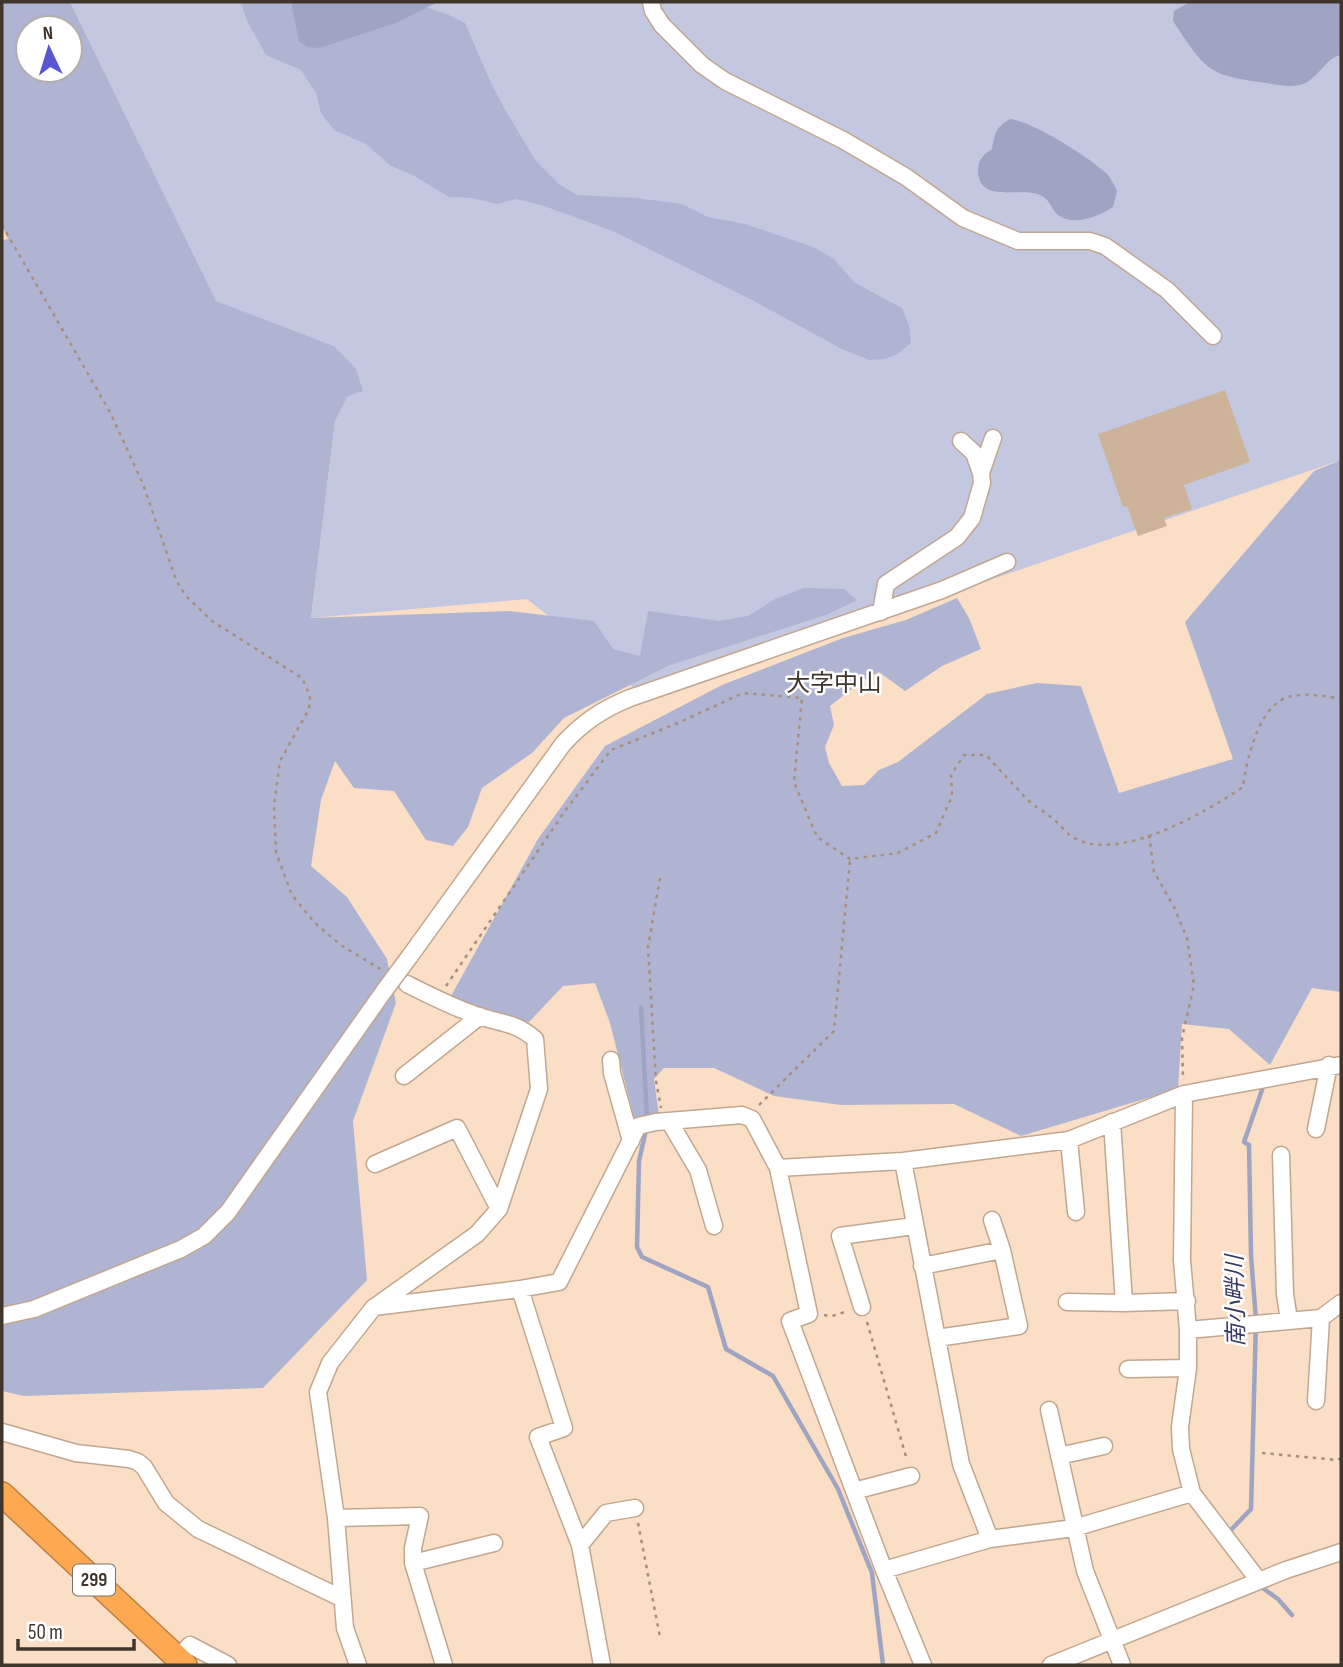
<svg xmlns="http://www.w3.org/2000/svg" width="1343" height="1667" font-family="'Sofia Sans Condensed','Noto Sans JP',sans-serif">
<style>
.green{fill:#c3c7e0}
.forest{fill:#afb4d3;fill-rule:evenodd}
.water{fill:#9fa4c2}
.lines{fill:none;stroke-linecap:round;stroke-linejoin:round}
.stream{stroke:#9fa4c2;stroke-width:4.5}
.building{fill:#ceb39b}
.minor-casing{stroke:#c1a78f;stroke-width:19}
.highway-casing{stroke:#bb8044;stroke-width:26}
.path{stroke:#a5907e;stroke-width:2.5;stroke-dasharray:3.5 5;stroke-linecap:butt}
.minor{stroke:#fff;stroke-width:16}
.highway{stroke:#fda952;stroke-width:23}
.minor-bridge-casing{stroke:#c1a78f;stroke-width:19;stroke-linecap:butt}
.minor-bridge{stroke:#fff;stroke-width:16}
.labels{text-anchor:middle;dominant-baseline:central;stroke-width:5;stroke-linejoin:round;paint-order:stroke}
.shield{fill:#fff;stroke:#79726b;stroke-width:2}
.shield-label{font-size:19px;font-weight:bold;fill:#40352b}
.water-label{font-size:23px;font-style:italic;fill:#363a65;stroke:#fff}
.quarter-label{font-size:24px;fill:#40352b;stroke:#fff}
</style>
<rect width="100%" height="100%" fill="#fadec5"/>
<path class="green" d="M 70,2 L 1341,2 L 1341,460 L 644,698 L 600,656 L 527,599 L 311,618 L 335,421 L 348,396 L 334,346 L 216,302 Z"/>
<path class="forest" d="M 2,2 L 70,2 L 216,301 L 334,346 L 356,369 L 363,391 L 348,396 L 335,421 L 311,618 L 509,611 L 594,621 L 613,649 L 640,656 L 648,611 L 719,621 L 748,616 L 775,599 L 804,588 L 844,589 L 857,600 L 826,615 L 670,665 L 564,718 L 532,753 L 482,788 L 468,827 L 453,846 L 426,840 L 394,791 L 354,788 L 335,761 L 321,800 L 311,866 L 347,897 L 387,959 L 396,1003 L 353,1121 L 367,1280 L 263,1388 L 24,1396 L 2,1391 L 2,240 L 8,239 L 2,225 ZM 28,28 L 70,28 L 70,70 L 28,70 Z
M 241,2 L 425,7 L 447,14 L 465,23 L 491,83 L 504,108 L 536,161 L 559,184 L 577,195 L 636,198 L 682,204 L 708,217 L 745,224 L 811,246 L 833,258 L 855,283 L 902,308 L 909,325 L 911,343 L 898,354 L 885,359 L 869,360 L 842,349 L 750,299 L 613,231 L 544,206 L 517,199 L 498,204 L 471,198 L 449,197 L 411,174 L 391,166 L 366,144 L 334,130 L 321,113 L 316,93 L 301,70 L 266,55 L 247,21 Z
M 1341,460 L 1341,992 L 1312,988 L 1270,1065 L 1229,1029 L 1182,1024 L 1178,1089 L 1021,1136 L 954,1104 L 841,1105 L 774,1096 L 714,1068 L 664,1068 L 654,1079 L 659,1116 L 634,1118 L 610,1023 L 595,983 L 563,986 L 529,1022 L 456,1003 L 451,996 L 538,839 L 605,746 L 722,685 L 843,638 L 906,620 L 957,598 L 969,618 L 981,649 L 942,666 L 905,691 L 879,672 L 862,681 L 830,706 L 834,725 L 825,747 L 829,763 L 842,786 L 864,785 L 879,770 L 898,762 L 987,694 L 1037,683 L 1081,686 L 1119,793 L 1233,759 L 1185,622 L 1314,471 Z"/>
<path class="water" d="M 291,2 L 438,2 L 396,23 L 319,48 L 308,47 L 299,42 Z
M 1190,2 L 1341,2 L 1341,55 C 1325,58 1319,78 1303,84 C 1291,88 1279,85 1266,83 C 1206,75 1206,70 1173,21 L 1174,11 Z
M 1010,119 C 1032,121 1089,157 1106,173 C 1111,178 1114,185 1117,191 L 1113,207 C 1099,216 1074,227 1058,215 C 1051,209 1050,199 1040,195 C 1021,186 978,205 978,170 C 978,160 984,154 992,149 C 995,133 996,127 1010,119 Z"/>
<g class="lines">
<path class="stream" d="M 641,1008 L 647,1118
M 646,1130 L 639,1161 L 637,1247 L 642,1257 L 708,1287 L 726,1349 L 773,1376 L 838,1489 L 872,1573 L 883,1665
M 1230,1531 L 1251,1509 L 1256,1320 L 1251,1256 L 1249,1145 L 1244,1142 L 1264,1084
M 1264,1589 L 1278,1599 L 1292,1615"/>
</g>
<path class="building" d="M 1225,390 L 1250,462 L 1184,485 L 1192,509 L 1164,518 L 1167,526 L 1138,536 L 1127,506 L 1123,507 L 1098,434 Z"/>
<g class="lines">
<g class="minor-casing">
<path id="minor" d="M 651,2 L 653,11 L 662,25 L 702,65 L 725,81 L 843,140 L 906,177 L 963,218 L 1018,241 L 1090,241 L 1105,246 L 1167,290 L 1213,336
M 961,441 L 974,453 L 981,473
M 881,612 L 886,584 L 957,537 L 972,518 L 982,483 L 981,473 L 993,438
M 410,956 L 563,744 C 583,722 603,709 630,698 L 942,590 L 1007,562
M 611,1060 L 612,1073 L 631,1141
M 404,1076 L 480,1016
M 1184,1094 L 1182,1260 L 1188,1330 L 1188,1368 L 1180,1427 L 1181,1449 L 1192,1493 L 1259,1581
M 669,1121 L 698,1170 L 714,1226
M 1112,1122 L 1124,1303 L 1187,1301
M 1316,1129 L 1329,1065
M 1069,1140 L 1076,1212
M 1281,1155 L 1285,1294 L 1289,1320
M 903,1161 L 961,1464 L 990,1539
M 375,1164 L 457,1128 L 499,1209
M 778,1168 L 809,1314 L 790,1321 L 884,1570 L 923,1665
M 922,1266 L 1002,1250
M 520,1289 L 564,1428 L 538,1437 L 580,1545 L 602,1665
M 1067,1302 L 1124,1303
M 376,1306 L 477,1234 L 499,1209 L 539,1089 L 535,1039 C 515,1022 503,1024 479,1016 C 454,1008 431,996 407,984
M 862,1307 L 840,1236 L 914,1226
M 2,1316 L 34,1309 L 181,1249 L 204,1236 L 228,1212 L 384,991
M 1188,1330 L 1321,1318 L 1341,1303
M 937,1338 L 1019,1326 L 1002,1250 L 992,1220
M 1128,1369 L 1188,1368
M 1316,1401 L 1321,1318
M 1049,1410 L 1085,1571 L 1122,1665
M 2,1432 L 76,1453 L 129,1459 L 138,1462 L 144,1467 L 166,1503 L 198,1529 L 341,1598
M 1059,1456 L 1104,1446
M 854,1491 L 911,1476
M 336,1518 L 420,1516 L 413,1548 L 413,1563 L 444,1665
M 580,1545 L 606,1513 L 635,1508
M 413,1563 L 494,1543
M 884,1570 L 990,1539 L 1074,1528 L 1192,1493
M 178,1658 L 190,1645 L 228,1665
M 358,1665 L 345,1628 L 336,1518 L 318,1392 L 330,1363 L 374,1307 L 520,1289 L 559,1282 L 638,1126 L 656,1122 L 742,1115 L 752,1119 L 778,1168 L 903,1161 L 1069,1140 L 1184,1094 L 1341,1065
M 1051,1665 L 1286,1570 L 1341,1552"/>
</g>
<g class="highway-casing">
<path id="highway" d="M 2,1494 L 185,1665"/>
</g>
<path class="path" d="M 2,225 L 110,412 L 143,484 L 176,580 L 186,596 L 212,621 L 302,678 L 310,696 L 309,709 L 280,761 L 274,805 L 276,852 L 292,895 L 315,923 L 342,946 L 382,970
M 1149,835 L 1154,872 L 1174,907 L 1187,938 L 1194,985 L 1182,1038 L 1183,1080
M 660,878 L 648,947 L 656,1081 L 661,1108
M 446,986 L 565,811 L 611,750 L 678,723 L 743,693 L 802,698 L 794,782 L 817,837 L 850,859 L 898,853 L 936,833 L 952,796 L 951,775 L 964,755 L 986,755 C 1001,771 1015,787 1030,802 C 1037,808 1045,812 1052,818 C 1059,823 1064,831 1071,836 C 1115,866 1206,812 1243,787 C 1247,758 1259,702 1292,696 C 1306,693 1327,696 1341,699
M 759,1105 L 834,1031 L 850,860
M 824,1315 L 832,1316 L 848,1311
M 867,1322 L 907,1460
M 1262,1453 L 1337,1460 L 1341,1458
M 638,1523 L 660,1637"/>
<use href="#minor" class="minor"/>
<use href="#highway" class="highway"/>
<g class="minor-bridge-casing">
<path id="minor-bridge" d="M 384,991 L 410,956"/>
</g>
<use href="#minor-bridge" class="minor-bridge"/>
</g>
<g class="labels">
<rect class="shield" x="73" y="1564.5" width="42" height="31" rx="5"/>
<g class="shield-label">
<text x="94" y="1580">299</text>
</g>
<g class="water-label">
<text transform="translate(1236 1301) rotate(-91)">南小畔川</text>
</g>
<g class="quarter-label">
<text x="834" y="683">大字中山</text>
</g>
</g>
<rect width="1343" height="1667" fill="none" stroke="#40352b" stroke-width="7"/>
<g transform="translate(49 49) rotate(356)"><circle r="33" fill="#ffffff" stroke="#b3aeaa" stroke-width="2"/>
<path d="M0-5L12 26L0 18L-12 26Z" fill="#5857cf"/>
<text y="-10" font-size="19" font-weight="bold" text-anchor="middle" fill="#40352b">N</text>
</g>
<path d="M18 1639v10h116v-10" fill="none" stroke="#40352b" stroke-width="3.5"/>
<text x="28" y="1639" font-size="21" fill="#40352b" stroke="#ffffff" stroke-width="5" paint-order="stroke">50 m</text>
</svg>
